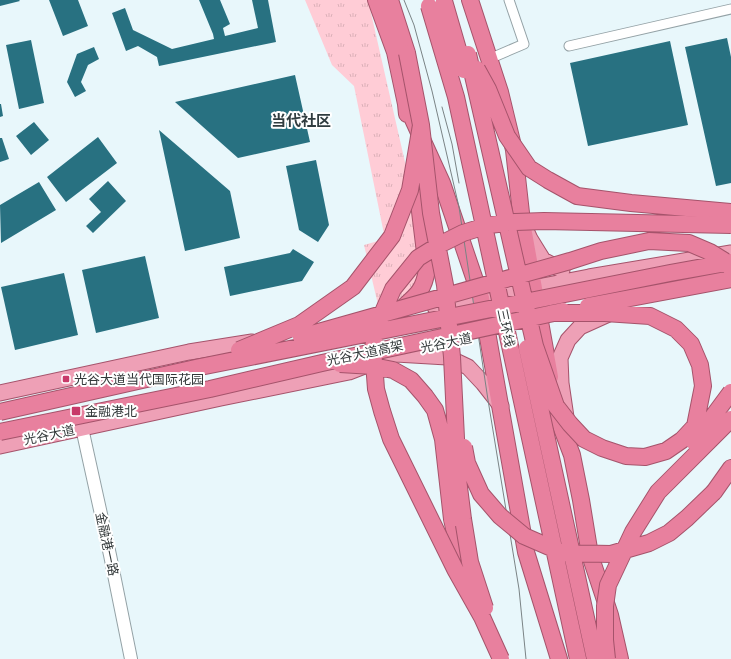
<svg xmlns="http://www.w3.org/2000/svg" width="731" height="659" font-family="Merriweather,'Noto Sans SC',serif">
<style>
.grass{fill:url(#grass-tufts)}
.building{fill:#287181}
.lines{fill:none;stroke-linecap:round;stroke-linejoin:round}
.minor-casing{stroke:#94a2a6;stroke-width:11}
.tertiary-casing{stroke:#94a2a6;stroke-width:14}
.primary-casing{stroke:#a5536b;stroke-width:17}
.trunk-casing{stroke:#a5536b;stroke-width:18}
.minor{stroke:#fff;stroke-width:9}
.tertiary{stroke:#fff;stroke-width:12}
.primary{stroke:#eea0b6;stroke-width:15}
.trunk{stroke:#e8809e;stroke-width:16}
.tram{stroke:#7a8385;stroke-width:1}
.trunk-bridge-casing{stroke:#a5536b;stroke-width:18;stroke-linecap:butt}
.trunk-bridge{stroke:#e8809e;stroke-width:16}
.poi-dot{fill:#c83a69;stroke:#fff;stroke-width:1.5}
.labels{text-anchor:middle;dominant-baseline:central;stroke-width:4;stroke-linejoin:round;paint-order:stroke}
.street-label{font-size:13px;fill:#33393a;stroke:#fff}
.poi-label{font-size:13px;fill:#33393a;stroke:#fff;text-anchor:start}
.quarter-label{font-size:15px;font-weight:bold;fill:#313d40;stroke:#fff}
</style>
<defs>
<pattern id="grass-tufts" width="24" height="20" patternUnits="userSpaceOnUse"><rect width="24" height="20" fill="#ffccd6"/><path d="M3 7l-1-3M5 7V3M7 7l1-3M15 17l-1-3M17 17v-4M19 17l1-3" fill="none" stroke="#dbb0b8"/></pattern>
</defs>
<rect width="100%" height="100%" fill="#e8f7fb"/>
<path class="grass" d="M 305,0 L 368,0 L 407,171 L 423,267 L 413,294 L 379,309 L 364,245 L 385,239 L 354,86 L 332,65 Z"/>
<path class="building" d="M 0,0 L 19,0 L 20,1 L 0,6 Z
M 49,0 L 78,0 L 88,26 L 63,36 Z
M 199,0 L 220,0 L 230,24 L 223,28 L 225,36 L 258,28 L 252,0 L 268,0 L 276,42 L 159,66 L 157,57 L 138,46 L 126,51 L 112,13 L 125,8 L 133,30 L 172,49 L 214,39 L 213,34 Z
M 727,38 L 731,57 L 731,183 L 716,186 L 685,47 Z
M 31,40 L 44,103 L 19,109 L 6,45 Z
M 670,41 L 688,125 L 588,146 L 570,63 Z
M 94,47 L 99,59 L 88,65 L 81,82 L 86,91 L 75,97 L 67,82 L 77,54 Z
M 295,75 L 310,142 L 238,158 L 175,102 Z
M 0,104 L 1,104 L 3,116 L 0,117 Z
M 34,122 L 49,140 L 31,155 L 16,136 Z
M 159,130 L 230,191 L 240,238 L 185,251 Z
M 98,137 L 117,163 L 66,202 L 47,177 Z
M 0,138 L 2,138 L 9,159 L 0,162 Z
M 316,160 L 329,225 L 318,242 L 299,230 L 286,166 Z
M 108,181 L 126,201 L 93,233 L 86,226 L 101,212 L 89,199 Z
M 39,182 L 56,210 L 1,243 L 0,205 Z
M 293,249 L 314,262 L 302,281 L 230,296 L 224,267 L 290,253 Z
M 145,256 L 159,318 L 96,333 L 82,270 Z
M 64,273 L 78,335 L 15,350 L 1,287 Z"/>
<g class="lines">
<g class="minor-casing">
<path id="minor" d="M 569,46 L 731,9
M 489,59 L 524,44 L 509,0"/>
</g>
<g class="tertiary-casing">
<path id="tertiary" d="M 82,428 L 110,555 L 131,659"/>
</g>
<g class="primary-casing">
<path id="primary" d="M 525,228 L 530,239 L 543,260 L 562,270
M 435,307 L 589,277 L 731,253
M 396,354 L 447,357 L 468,367 L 483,383 L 501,406
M 0,393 L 189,352 L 252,342
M 567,424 L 561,383 L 560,358 L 568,340 L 580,327 L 611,313
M 0,446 L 221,398 L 349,372 L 395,354 L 406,352"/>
</g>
<g class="trunk-casing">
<path id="trunk" d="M 376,0 L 395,52 L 406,104 L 407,114
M 390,0 L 407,53
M 470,0 L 500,92 L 514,150 L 522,222 L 550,377
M 406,104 L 442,183 L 481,298 L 526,552 L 559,659
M 400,310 C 416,296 424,291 427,269 L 415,170
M 555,404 L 558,418 L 572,455 L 581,500 L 590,555 L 610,615 L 620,659
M 714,492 L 731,468
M 452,519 L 462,566 L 469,585"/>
</g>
<use href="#minor" class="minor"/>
<use href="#tertiary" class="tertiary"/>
<use href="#primary" class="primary"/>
<use href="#trunk" class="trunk"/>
<path class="tram" d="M 404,0 L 414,25 L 432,91 L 459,207 L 488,400 L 519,589 L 526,659
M 442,107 L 452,144 L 459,183"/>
<g class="trunk-bridge-casing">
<path id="trunk-bridge" d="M 444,1 L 464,70
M 429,6 L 456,97 L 578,659
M 468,54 L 535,346 L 556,406 L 570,424 L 584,439 L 602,448 L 626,456 L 645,457 L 666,451 L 682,440 L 695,426 L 703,386 L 700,365 L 691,344 L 676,329 L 650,316 L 605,313 L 553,313
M 477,69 L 488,89 L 507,136 L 529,168 L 548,180 L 577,196 L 631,203 L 731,212
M 421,125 L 431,213 L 445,285 L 452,357 L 458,479 L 463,519 L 470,562 L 485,608
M 588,306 L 731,279
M 301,337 L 570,261 L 601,251 L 649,241 L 689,243 L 710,252 L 723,260 L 730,267
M 527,348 L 595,659
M 239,350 L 299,325 L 353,287 L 392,236 L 410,190 L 421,125 L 407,53
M 340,364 L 373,366 L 393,370 L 411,380 L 425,396 L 435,410 L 443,439 L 452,519
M 0,412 L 200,367 L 670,273 L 731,262
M 0,432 L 210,389 L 322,363 L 563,311
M 694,442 L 731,392
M 464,447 L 467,463 L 481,494 L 500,516 L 524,536 L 563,553 L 611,554 L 649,543 L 669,533 L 687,518 L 714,492
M 501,659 L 482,617 L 455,569 L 391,439 L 382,411 L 376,389 L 373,349 L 376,328 L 393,289 L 418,258 L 439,245 L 463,233 L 489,225 L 515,222 L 544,221 L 731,225
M 607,659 L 605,640 L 605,606 L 608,585 L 633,532 L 658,492 L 731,419"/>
</g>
<use href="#trunk-bridge" class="trunk-bridge"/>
</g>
<g class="poi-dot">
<rect x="62" y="375" width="8" height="8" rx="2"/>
<rect x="71" y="406" width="10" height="10" rx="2"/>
</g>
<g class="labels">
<g class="street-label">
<text transform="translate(506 328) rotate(78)">三环线</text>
<text transform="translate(446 343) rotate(-12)">光谷大道</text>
<text transform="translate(365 353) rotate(-12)">光谷大道高架</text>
<text transform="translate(49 435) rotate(-12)">光谷大道</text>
<text transform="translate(107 544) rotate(78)">金融港一路</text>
</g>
<g class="poi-label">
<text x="74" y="379">光谷大道当代国际花园</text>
<text x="85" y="411">金融港北</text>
</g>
<g class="quarter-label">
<text x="301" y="120">当代社区</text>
</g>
</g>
</svg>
